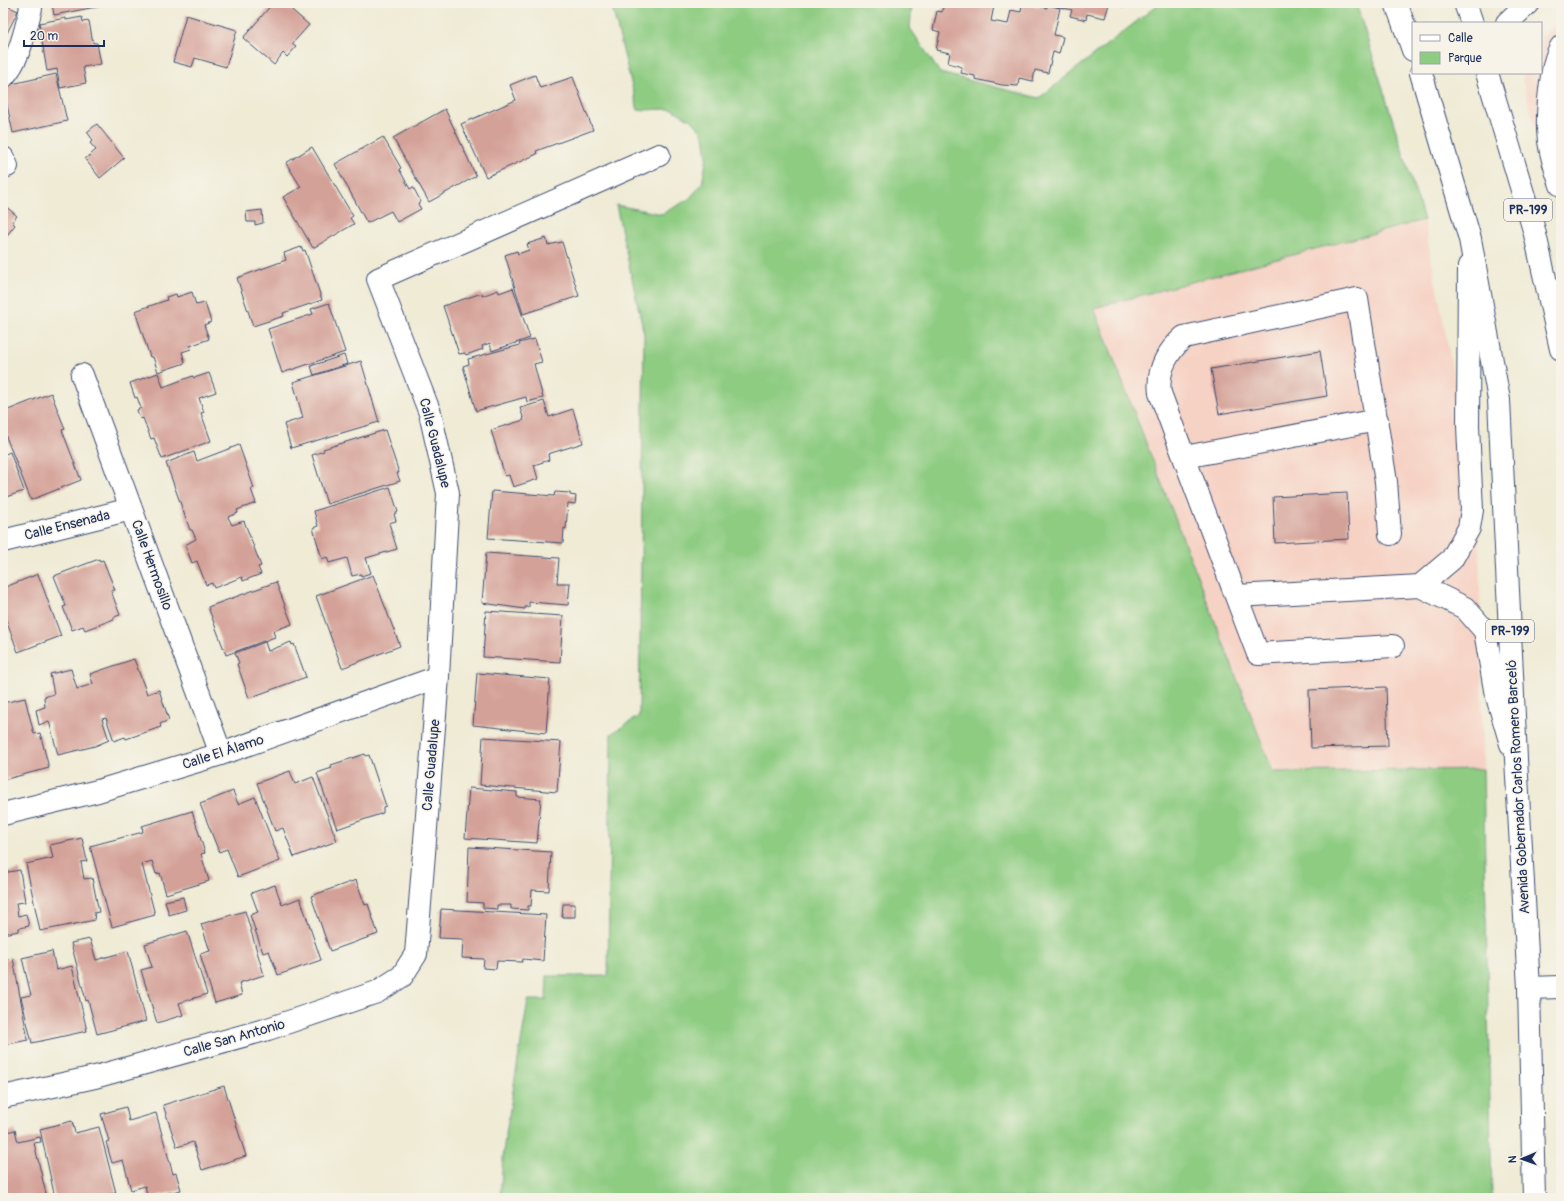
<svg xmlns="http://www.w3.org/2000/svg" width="1564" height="1201" font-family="Pangolin,sans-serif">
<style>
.built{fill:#f6d2c4}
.green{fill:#8ecc82;stroke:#547e70}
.building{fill:#d4a198}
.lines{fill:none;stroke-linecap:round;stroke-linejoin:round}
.minor-casing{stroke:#3b4b70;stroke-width:24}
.major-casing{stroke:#3b4b70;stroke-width:24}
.highway-casing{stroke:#3b4b70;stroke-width:24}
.minor{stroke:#fff;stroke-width:22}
.major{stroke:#fff;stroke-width:22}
.highway{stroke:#fff;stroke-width:22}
.labels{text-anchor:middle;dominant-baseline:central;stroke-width:3;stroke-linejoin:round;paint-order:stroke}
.shield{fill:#f7f3e8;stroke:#5d6a87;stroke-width:1}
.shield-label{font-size:13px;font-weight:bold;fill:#1b2f5e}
.street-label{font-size:14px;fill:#1b2f5e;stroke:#f7f3e8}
</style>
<rect width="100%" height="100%" fill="#f7f3e8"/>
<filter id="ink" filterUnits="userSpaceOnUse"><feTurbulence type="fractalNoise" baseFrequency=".025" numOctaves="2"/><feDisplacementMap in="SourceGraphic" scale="8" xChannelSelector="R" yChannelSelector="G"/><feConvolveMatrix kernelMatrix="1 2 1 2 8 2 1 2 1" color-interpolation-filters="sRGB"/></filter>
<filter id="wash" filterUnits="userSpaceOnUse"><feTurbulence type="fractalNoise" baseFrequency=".012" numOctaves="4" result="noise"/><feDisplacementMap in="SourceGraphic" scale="16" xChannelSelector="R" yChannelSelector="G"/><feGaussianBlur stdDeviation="0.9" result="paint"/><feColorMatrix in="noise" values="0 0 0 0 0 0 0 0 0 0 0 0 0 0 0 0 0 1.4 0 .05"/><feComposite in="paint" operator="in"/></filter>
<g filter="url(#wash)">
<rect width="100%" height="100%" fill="#efebd5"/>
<path class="built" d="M 1561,19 L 1561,221 L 1522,80 L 1522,73 L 1541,73 L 1541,38 Z
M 1424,220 L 1453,373 L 1479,529 L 1483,769 L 1273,772 L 1094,307 Z"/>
<path class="green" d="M 611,3 L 912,3 L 910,28 L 940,73 L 1039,98 L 1160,3 L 1356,3 L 1424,220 L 1094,308 L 1273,772 L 1483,769 L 1492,1198 L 500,1198 L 504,1145 L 528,1000 L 546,1000 L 547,976 L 608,976 L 611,734 L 639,716 L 644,334 L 616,205 L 662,214 L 689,199 L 702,184 L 707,156 L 704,136 L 694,122 L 672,109 L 638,110 Z"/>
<g id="blocks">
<path class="building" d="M 52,3 L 100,3 L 101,6 L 54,15 Z
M 273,3 L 284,3 L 309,25 L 292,44 L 296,47 L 287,57 L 283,53 L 274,65 L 243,38 Z
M 944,3 L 986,3 L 994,6 L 991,21 L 1008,24 L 1011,10 L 1021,12 L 1022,3 L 1047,8 L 1047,5 L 1060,8 L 1054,35 L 1063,37 L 1059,54 L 1053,52 L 1048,73 L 1035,70 L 1033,81 L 1019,78 L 1018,86 L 1002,85 L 975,79 L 975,76 L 961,73 L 962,67 L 948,63 L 950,53 L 936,50 L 940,32 L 933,30 L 937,11 L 942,12 Z
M 1053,3 L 1125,3 L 1124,7 L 1109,4 L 1105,18 L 1087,14 L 1086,20 L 1070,16 L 1072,10 L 1052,5 Z
M 3,4 L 18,11 L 3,41 Z
M 186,15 L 237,30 L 226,67 L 195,58 L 192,67 L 173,62 Z
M 82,17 L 83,22 L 89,21 L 93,43 L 97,43 L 101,64 L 83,67 L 86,83 L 60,88 L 57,69 L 47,71 L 39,23 L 66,18 L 66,20 Z
M 56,74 L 67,121 L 13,133 L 3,86 Z
M 535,75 L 540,88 L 573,77 L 593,130 L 536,151 L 537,154 L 486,177 L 461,124 L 516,100 L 510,85 Z
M 445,109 L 476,176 L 429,202 L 393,138 Z
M 97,124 L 124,158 L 100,178 L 85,159 L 96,150 L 90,143 L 93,140 L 87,132 Z
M 383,137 L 401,168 L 399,169 L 410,189 L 413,187 L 421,202 L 418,204 L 421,209 L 397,222 L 391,211 L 367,223 L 335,164 Z
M 312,147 L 353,216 L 350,218 L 354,224 L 313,248 L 283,197 L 301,187 L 286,163 Z
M 3,204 L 17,216 L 12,222 L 15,225 L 3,240 Z
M 262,210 L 263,223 L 255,225 L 255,222 L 247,222 L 246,212 Z
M 546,238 L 548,245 L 562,242 L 579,296 L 523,314 L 505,255 L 517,251 L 518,254 L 529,250 L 527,244 Z
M 301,247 L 303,251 L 305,250 L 322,300 L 283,313 L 284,316 L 253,326 L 237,278 L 286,260 L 284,253 Z
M 513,288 L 530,338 L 492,351 L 490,343 L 482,346 L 483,349 L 466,355 L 465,353 L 459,354 L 443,306 L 482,293 L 482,296 L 498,290 L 499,293 Z
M 192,292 L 196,305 L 205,303 L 211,322 L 204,325 L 209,339 L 190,346 L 191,349 L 182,352 L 185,363 L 158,372 L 153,357 L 150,357 L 135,311 L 167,300 L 166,297 L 176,294 L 177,297 Z
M 329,303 L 345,352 L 282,373 L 268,329 L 313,314 L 311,309 Z
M 535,339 L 542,362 L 534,364 L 543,398 L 527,402 L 526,397 L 476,411 L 463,366 L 469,364 L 468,359 L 520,345 L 519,343 Z
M 1320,351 L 1327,396 L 1219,414 L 1211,369 Z
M 344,355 L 347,364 L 314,375 L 311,366 Z
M 361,361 L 379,422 L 291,448 L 284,424 L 303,418 L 293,382 Z
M 158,373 L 163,387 L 193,376 L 194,378 L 209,373 L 216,392 L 199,398 L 204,412 L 201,413 L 211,441 L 162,459 L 154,438 L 151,439 L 143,418 L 140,419 L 137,410 L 141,408 L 137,397 L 135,398 L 130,383 Z
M 51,393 L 65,429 L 62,430 L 81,480 L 31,500 L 3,429 L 3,412 Z
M 544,401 L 549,417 L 573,409 L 583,443 L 548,454 L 549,460 L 534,465 L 538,479 L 513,487 L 509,475 L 505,476 L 491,430 L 524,420 L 520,408 Z
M 385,430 L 399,473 L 397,473 L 400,481 L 327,504 L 312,455 L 324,451 L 323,449 Z
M 239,445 L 254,488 L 251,489 L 256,503 L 237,510 L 238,513 L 228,517 L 232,525 L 244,521 L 261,566 L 258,567 L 261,574 L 243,581 L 242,577 L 214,588 L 212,583 L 206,585 L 197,561 L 192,563 L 185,545 L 196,539 L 192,530 L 190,530 L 166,463 L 194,452 L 197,461 Z
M 10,452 L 24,491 L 3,498 L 3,455 Z
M 390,487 L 398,512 L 394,514 L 396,521 L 389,523 L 397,549 L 366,558 L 371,573 L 361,576 L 361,574 L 352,576 L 347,558 L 329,563 L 327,557 L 322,559 L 313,528 L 318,526 L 314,511 Z
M 492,491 L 554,496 L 555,492 L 570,493 L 570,495 L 576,496 L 575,504 L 568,503 L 566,529 L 564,528 L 563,543 L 488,538 Z
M 1347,493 L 1349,539 L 1275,543 L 1273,497 Z
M 486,553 L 559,558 L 557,583 L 570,583 L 568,605 L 529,602 L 529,607 L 525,607 L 525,609 L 482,603 Z
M 99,559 L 100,561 L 103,560 L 115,590 L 111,591 L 120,615 L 114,617 L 114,619 L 85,630 L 83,626 L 72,630 L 63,607 L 66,606 L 54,576 Z
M 38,574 L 61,636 L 18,652 L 3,612 L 3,588 Z
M 373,575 L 400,646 L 342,668 L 316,596 Z
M 276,582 L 292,624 L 273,631 L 275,637 L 226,655 L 208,607 Z
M 486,611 L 563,616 L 560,662 L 483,657 Z
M 265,642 L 268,651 L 291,642 L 292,645 L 294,644 L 306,677 L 249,698 L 237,664 L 239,663 L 235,653 Z
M 134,659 L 147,694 L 159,690 L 169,720 L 160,724 L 161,727 L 126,739 L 125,737 L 114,741 L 106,718 L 102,719 L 109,740 L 95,746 L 58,755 L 49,721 L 39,725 L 36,710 L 45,707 L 44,697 L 54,694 L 50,674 L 71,669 L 77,689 L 93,684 L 90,674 Z
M 477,673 L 550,679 L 546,733 L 473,725 Z
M 1386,687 L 1388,746 L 1311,748 L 1309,690 Z
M 25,698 L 34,734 L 40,733 L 49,768 L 3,780 L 3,703 Z
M 483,737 L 561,742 L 557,792 L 480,785 Z
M 365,754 L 366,756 L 369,755 L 386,806 L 383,807 L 383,813 L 337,829 L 317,773 L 332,768 L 331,765 Z
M 290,771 L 295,784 L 313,777 L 337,841 L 294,857 L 283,828 L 275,831 L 257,783 Z
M 469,788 L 517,792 L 517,797 L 541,799 L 537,843 L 465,838 Z
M 233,791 L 238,804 L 255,797 L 280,861 L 238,877 L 227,849 L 219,852 L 200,804 Z
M 192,811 L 205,853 L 201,854 L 209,881 L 166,894 L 160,873 L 156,874 L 152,861 L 142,864 L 155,915 L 112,927 L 90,846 L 143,832 L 142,826 Z
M 82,838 L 87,861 L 81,862 L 84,879 L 92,878 L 99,912 L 94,913 L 95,920 L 40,931 L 26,864 L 53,858 L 50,845 Z
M 469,847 L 551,852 L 549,891 L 532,890 L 531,906 L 528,906 L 528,910 L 511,909 L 511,905 L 497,905 L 497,909 L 483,908 L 483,903 L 467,902 Z
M 20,870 L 25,902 L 16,903 L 18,916 L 26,914 L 29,926 L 19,928 L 19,931 L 3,934 L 3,873 Z
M 356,880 L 365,905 L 368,904 L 378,934 L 330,951 L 311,896 Z
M 275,885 L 282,905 L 300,898 L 321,960 L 278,975 L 269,951 L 263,953 L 250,915 L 258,912 L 251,893 Z
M 183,897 L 186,910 L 169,915 L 165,901 Z
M 563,904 L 575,904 L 575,917 L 562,917 Z
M 441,909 L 546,915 L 543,961 L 523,959 L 522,962 L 497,961 L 496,969 L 483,968 L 484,959 L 462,958 L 463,939 L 439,938 Z
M 245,911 L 264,975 L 239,983 L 242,995 L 215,1003 L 200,954 L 210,951 L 201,924 Z
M 187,931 L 207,994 L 179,1003 L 183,1015 L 157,1023 L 141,970 L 152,967 L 145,944 Z
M 90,939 L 96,960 L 128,951 L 146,1021 L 97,1034 L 88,1000 L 86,1001 L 71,943 Z
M 52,951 L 56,970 L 72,966 L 87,1031 L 32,1043 L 21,997 L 31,995 L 22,958 Z
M 13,958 L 28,1040 L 3,1045 L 3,960 Z
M 224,1086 L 246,1156 L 202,1170 L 193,1142 L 177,1147 L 163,1105 Z
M 126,1107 L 129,1121 L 156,1113 L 173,1174 L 176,1173 L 181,1190 L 148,1198 L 145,1186 L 131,1190 L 123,1160 L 112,1163 L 106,1142 L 109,1141 L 101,1114 Z
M 72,1121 L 75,1133 L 99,1127 L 116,1193 L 109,1195 L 110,1198 L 55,1198 L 40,1129 Z
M 15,1130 L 18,1142 L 40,1137 L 41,1142 L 34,1143 L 47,1198 L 3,1198 L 3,1133 Z
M 266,1195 L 267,1198 L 257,1198 Z"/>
</g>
</g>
<g filter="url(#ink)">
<use href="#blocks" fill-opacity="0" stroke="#3b4b70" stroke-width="1"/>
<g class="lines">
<g class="minor-casing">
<path id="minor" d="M 1507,23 L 1528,3
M 1561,47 C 1550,64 1546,120 1549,141 C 1551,156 1556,171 1561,185
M 3,77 C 20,59 25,31 31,8 L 30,3
M 3,158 L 7,166
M 1469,266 L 1468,426 L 1472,510 L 1469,528 L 1452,559 L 1420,586 L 1465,608 L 1485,631 L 1495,690 L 1511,744
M 82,375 L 221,754
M 1185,457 L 1377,420
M 1390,534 L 1386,482 L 1357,299 L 1184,337 C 1167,352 1157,371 1160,393 L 1236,596 L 1420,586
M 3,541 L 131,509
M 1236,596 L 1258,654 L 1393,646
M 3,814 L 98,791 L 221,754 L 438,677
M 3,1097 L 95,1077 L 268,1029 L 377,992 L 402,976 L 416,954 L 438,677 L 448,493 L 430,413 L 378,279 L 659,155"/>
</g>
<g class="major-casing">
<path id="major" d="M 1396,3 L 1413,50
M 1465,3 L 1472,23
M 1421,73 L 1470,239 L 1499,400 L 1516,759 L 1529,988 L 1534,1198
M 1487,73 L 1534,230 L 1561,349"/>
</g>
<g class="highway-casing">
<path id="highway" d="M 1529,988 L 1561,987"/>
</g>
<use href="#minor" class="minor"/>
<use href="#major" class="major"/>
<use href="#highway" class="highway"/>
</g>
</g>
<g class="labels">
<g class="shield">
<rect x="1504" y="199" width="48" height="22" rx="3"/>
<rect x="1486" y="620" width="48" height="22" rx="3"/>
</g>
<g class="shield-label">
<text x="1528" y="210">PR-199</text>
<text x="1510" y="631">PR-199</text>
</g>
<g class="street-label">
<text transform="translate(435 443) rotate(76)">Calle Guadalupe</text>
<text transform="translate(67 525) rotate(-14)">Calle Ensenada</text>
<text transform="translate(152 565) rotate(70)">Calle Hermosillo</text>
<text transform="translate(223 752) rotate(-18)">Calle El Álamo</text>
<text transform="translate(431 765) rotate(-85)">Calle Guadalupe</text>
<text transform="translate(1518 787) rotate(-93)">Avenida Gobernador Carlos Romero Barceló</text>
<text transform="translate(234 1038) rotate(-16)">Calle San Antonio</text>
</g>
</g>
<rect width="1564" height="1201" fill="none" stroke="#f7f3e8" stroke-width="16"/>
<rect x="1412" y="22" width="130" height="52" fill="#f7f3e8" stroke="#9fa5b1"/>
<rect x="1420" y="35" width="20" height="6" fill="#ffffff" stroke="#9fa5b1"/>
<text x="1448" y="42" font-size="12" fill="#1b2f5e">Calle</text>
<rect x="1420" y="52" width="20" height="12" fill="#8ecc82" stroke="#9fa5b1"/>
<text x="1448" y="62" font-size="12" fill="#1b2f5e">Parque</text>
<g transform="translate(1522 1159) rotate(268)" stroke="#f7f3e8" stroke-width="3" paint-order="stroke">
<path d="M0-3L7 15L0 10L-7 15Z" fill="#1b2f5e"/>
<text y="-6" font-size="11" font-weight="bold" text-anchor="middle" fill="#1b2f5e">N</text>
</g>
<path d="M24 40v6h80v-6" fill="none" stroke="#1b2f5e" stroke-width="2"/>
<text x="30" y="40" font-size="12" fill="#1b2f5e" stroke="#f7f3e8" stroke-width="3" paint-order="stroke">20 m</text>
</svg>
